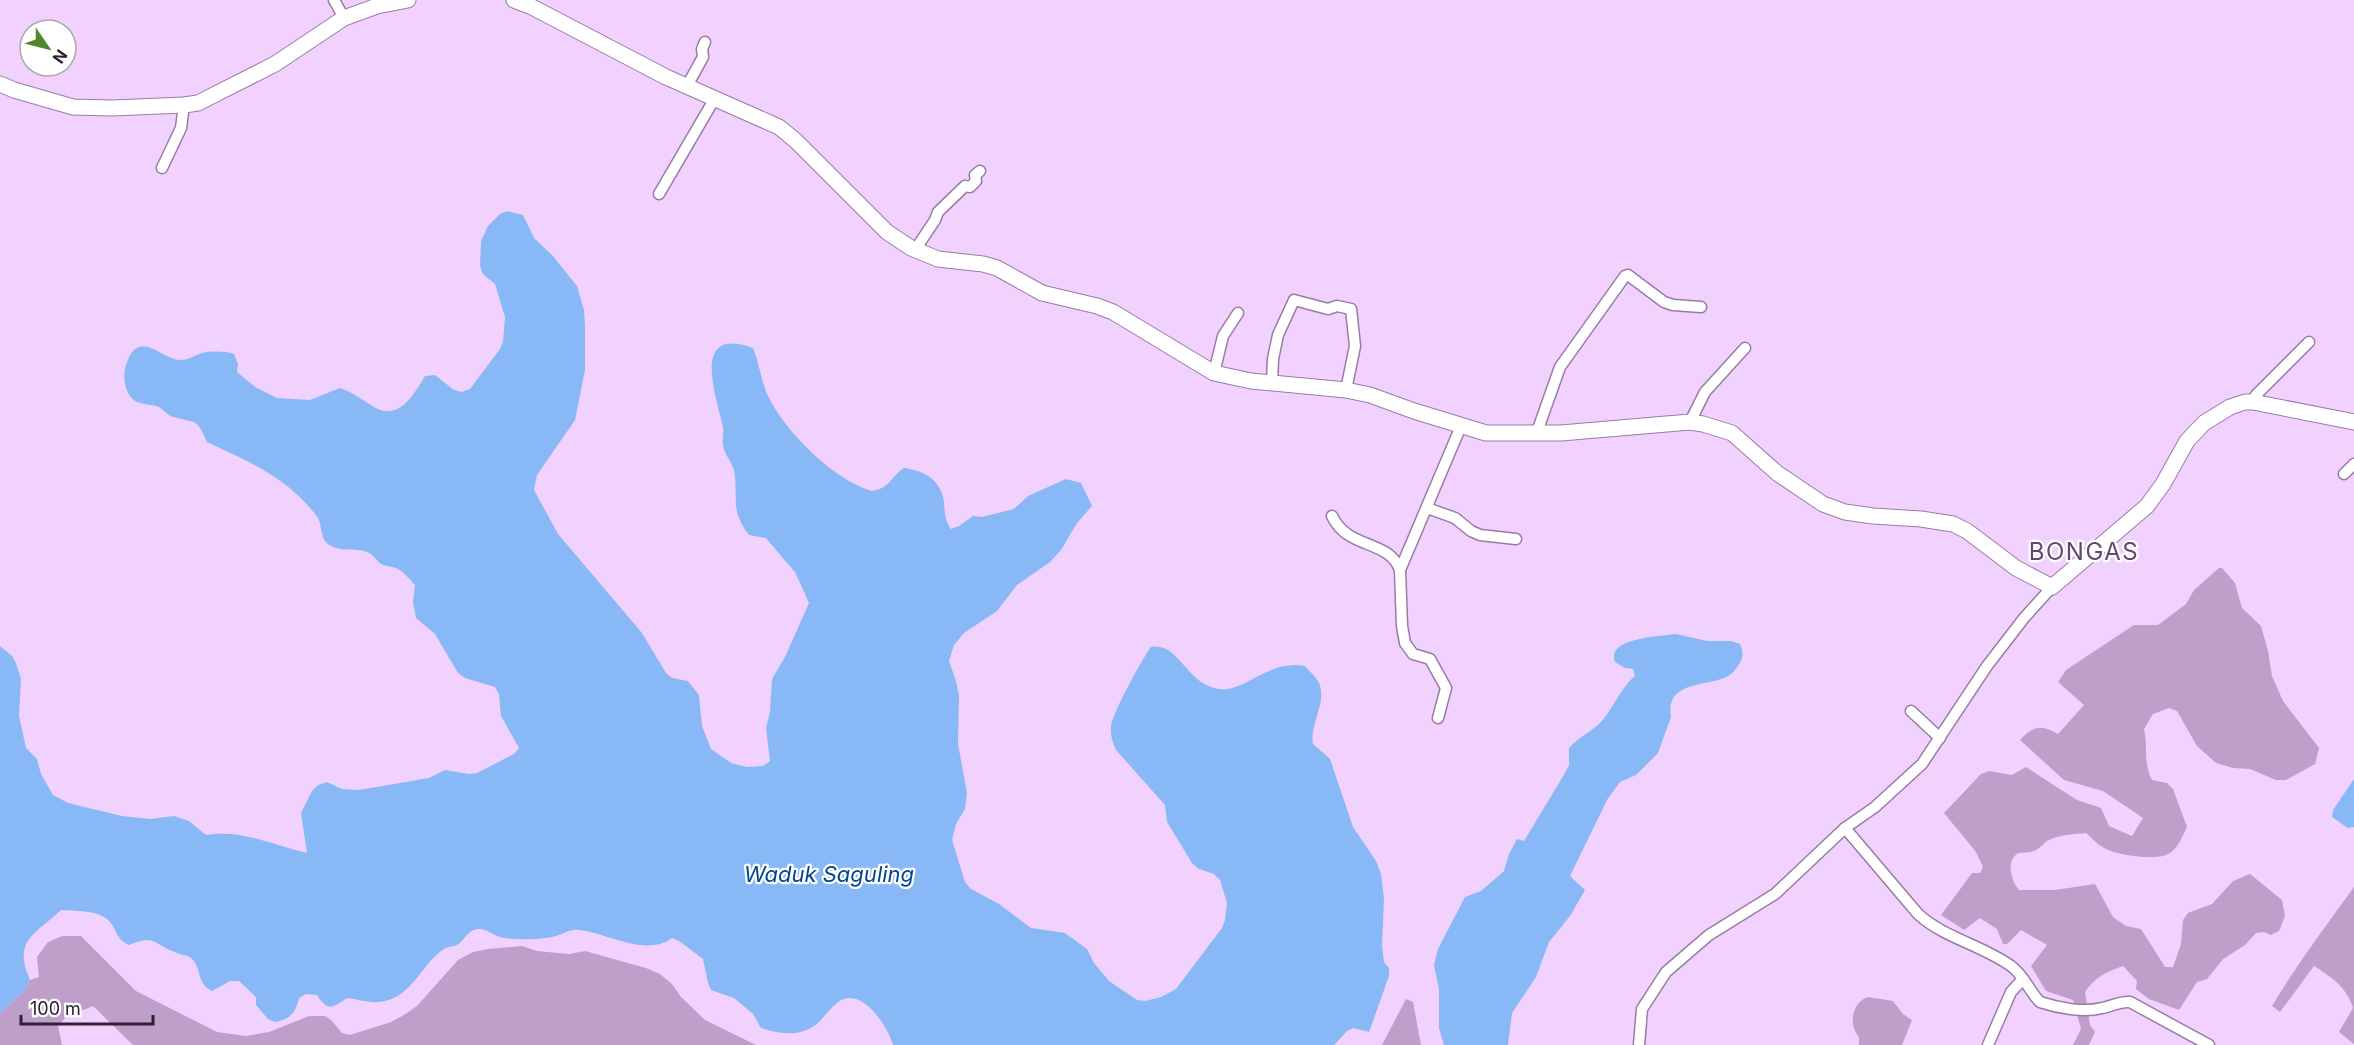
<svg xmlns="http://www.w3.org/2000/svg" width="2354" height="1045" viewBox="0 0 2354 1045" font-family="Inter,sans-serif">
  <rect width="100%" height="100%" fill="#f1d2fe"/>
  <g fill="#bd9fca">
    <path d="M2219 568H2222L2235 583 2242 608 2261 626 2268 651 2272 676 2283 701 2319 748 2315 764 2286 780H2276L2250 769 2233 768 2216 763 2197 746 2177 711 2169 708 2153 714 2144 729C2148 746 2143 763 2152 780L2167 783 2173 789 2187 827C2182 837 2178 849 2168 854 2156 861 2116 855 2104 848 2097 844 2092 838 2086 833 2074 834 2059 835 2049 840 2043 843 2040 849 2034 851 2029 853 2024 852 2019 853 2005 859 2011 881 2019 890H2055L2095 884 2113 917 2126 926 2141 929 2165 967H2173L2181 944 2183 920 2188 913 2212 904 2233 881 2250 874 2282 900 2285 916 2279 931 2271 935 2264 932 2256 933 2245 945 2223 959 2207 979 2197 982 2179 1010 2149 999 2136 989 2137 981 2123 966C2106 972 2095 977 2085 992L2090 1025 2095 1032 2089 1045H2073L2081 1029 2073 1000 2046 991 2031 966 2047 945 2021 930 2007 944H2003L1997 929 1980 918 1964 930 1941 915 1972 873H1980L1983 867 1976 852 1944 813 1981 774 1989 771 2012 775 2026 767 2077 800 2101 808 2109 826 2132 836 2143 818 2103 791 2064 780 2020 740C2033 726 2041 724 2058 734L2084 705 2058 682 2066 670 2134 625H2158L2186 604 2194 590Z"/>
    <path d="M2354 887V1044L2339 1032 2353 1008C2347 987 2331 977 2314 966L2280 1012 2272 1006C2297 964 2326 926 2354 887Z"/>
    <polygon points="62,936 81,936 136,991 217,1032 246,1036 269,1032 309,1016 325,1016 332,1021 342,1033 350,1035 391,1022 404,1015 417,1006 458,960 473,952 488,949 522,946 537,951 569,954 585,951 646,968 660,974 672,984 681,997 705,1020 756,1045 133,1045 93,1006 66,1017 58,1026 62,1045 0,1045 0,1013 22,993 30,980 39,977 37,957 48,942"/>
    <path d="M1868 997 1893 1001 1903 1014 1912 1020 1902 1045H1859V1037C1848 1025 1852 1002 1868 997Z"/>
    <polygon points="1406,999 1413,1002 1421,1045 1382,1045"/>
  </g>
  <g fill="#89b8f6">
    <path d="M507 211 523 215 534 238 552 255 577 286 584 310 585 326V370L575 420 537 475 534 490 558 534 642 633 666 673 672 678 688 681 699 695 702 726 711 749 731 763 747 767 763 766 770 761 766 728 770 712 772 679 785 657 809 603 795 572 782 557 766 538 749 535C729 509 739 499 734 470 732 462 724 454 723 445 722 439 724 433 723 427 716 396 690 325 753 348 760 365 761 383 770 400 788 434 835 481 872 491 891 488 890 477 904 468 924 471 941 479 944 502 945 512 944 519 951 529L959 526 973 516 982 517 1014 509 1028 496 1066 479 1081 483 1092 506 1077 523 1061 550 1050 562 1017 585 997 611 964 633 954 645 949 661 956 681 959 696 958 744 967 793 965 809 956 824 952 840 965 882 971 889 999 904 1031 928 1065 933 1087 949 1094 963 1109 981 1137 1000 1145 1001 1161 997 1176 989 1222 928 1225 920 1227 903 1220 880 1214 874 1199 869 1192 863 1167 822 1165 805 1116 750C1113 743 1110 735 1111 727 1111 716 1143 657 1151 647 1179 642 1185 683 1218 689 1245 693 1268 659 1305 666 1309 671 1315 676 1318 681 1329 701 1309 723 1313 744L1330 759 1353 827 1376 861 1381 874 1384 898 1382 945 1384 962 1389 968V976L1369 1032 1353 1028 1347 1031 1334 1045H893C888 1027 862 985 838 1002 831 1007 825 1016 819 1022 803 1037 780 1035 761 1028L753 1014 734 998 711 990 708 983 703 959 679 941 672 938C647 957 609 934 580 930 571 929 567 932 559 935 546 940 517 940 504 938 496 937 487 929 479 929 468 929 465 940 457 945 453 947 448 946 444 949 420 965 412 999 379 1002 369 1003 357 999 347 998 332 1008 328 1012 317 995L306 994 299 998C295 1014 290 1019 275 1022L268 1019 256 1005V997L239 981H230L212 991C197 984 202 971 193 960 188 954 183 956 177 953 154 945 156 934 129 945 115 939 117 928 108 920 98 910 74 911 61 910 36 934 12 940 30 980L22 993 0 1013V646L12 656 16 663 21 679 19 716 26 748 37 759 41 774 53 795 68 803 122 816 150 819 174 816 189 821 206 835C242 829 272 845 307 853L301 813 312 791 318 785 327 782 342 789 359 790 429 778 445 770 469 774 477 773 514 754 519 748 501 716 499 694 495 687 465 678 458 673 435 634 416 618 413 602 415 585C410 580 405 573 398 569 393 566 387 567 381 564 377 561 373 554 367 552 355 547 340 553 328 544 319 537 323 523 316 515 285 476 251 463 207 442 196 417 197 424 174 417 168 416 164 410 159 407 149 403 137 406 130 396 124 388 123 374 126 365 139 326 160 360 181 360 189 360 195 355 202 353 212 351 225 351 234 354L238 364 237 372 255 387 277 398 310 400 340 388C353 392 362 400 374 407 399 422 414 394 425 376L435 375 454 390 462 392 470 389 500 349 503 342 505 317 495 284 483 274 480 266 481 241 488 226 500 214Z"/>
    <path d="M1676 634 1707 641H1731L1740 644C1744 653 1743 658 1738 666 1735 670 1733 673 1728 676 1709 687 1664 680 1671 717L1658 753 1636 775 1620 782 1607 800 1570 876 1585 890 1570 916 1549 942 1536 977 1512 1013 1508 1045H1444L1439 1028V989L1434 965 1438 949 1465 897 1481 891 1504 871 1509 854 1517 839 1524 841 1565 773 1569 765V748C1578 737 1592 732 1602 721 1613 708 1623 685 1635 676L1633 669 1625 668 1615 662C1605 638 1661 636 1676 634Z"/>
    <polygon points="2354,779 2354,827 2348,828 2332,817 2333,810"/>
  </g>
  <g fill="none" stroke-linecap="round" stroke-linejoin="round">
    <defs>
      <g id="street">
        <polyline points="334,0 344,18"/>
        <polyline points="687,86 703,57 702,49 705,42"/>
        <polyline points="162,168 181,128 184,105"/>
        <polyline points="659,194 715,98"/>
        <polyline points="915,250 935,220 938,212 965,186 970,187 976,181 975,175 980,171"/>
        <polyline points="1214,373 1223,336 1238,313"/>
        <polyline points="1272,383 1273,359 1278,335 1294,300 1328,309 1337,306 1351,309 1355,346 1346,390"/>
        <polyline points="2253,402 2256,395 2309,342"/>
        <polyline points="1690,422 1705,392 1745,348"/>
        <polyline points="1537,432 1560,367 1625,276 1628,275 1664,302 1673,305 1701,307"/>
        <polyline points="2344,474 2354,464"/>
        <polyline points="1427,508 1455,518 1471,531 1480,535 1516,539"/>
        <path d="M1332 516C1348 550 1389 539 1400 570"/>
        <polyline points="1911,711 1940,738"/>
        <polyline points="1438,718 1446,688 1430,659 1413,654 1405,643 1402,626 1400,570 1461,426"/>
        <path d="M1845 828 1918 914C1944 938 1982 945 2011 966 2024 975 2029 991 2040 1002 2058 1008 2084 1013 2102 1008 2112 1006 2120 1001 2130 1002L2209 1045"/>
        <polyline points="1639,1045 1642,1009 1666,972 1709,935 1775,894 1845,828 1875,807 1922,764 1987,666 2024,618 2052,587"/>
        <polyline points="1988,1045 2011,992 2023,979"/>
      </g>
      <g id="secondary">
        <polyline points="514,0 532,7 666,77 779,127 796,141 887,232 911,248 938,259 983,264 997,268 1042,293 1097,306 1113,312 1214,373 1251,381 1346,390 1370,395 1414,411 1486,433 1561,433 1690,422 1703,424 1732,433 1777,473 1823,504 1845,512 1873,516 1921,519 1953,524 1967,531 2016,568 2052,587 2147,506 2163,484 2187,441 2204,423 2230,407 2245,402 2253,402 2354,422"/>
        <polyline points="0,84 14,90 73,107 112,108 184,105 198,103 275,64 344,18 377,6 408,0"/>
      </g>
    </defs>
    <use href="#street" stroke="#987ca4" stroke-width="13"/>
    <use href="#secondary" stroke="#987ca4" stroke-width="17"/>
    <use href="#street" stroke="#fff" stroke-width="10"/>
    <use href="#secondary" stroke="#fff" stroke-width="15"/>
  </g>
  <g text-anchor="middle" stroke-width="4.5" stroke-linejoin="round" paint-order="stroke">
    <g font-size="22" font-style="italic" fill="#03468d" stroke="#fff">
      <text x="829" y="882">Waduk Saguling</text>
    </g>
    <g font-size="24" letter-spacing="1.5" fill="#62486d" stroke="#fff">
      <text x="2084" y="560">BONGAS</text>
    </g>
  </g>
  <g transform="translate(48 48) rotate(125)"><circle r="28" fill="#ffffff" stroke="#aba6ad" stroke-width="1.5"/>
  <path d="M0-4.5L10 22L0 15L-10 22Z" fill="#4d8927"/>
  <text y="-9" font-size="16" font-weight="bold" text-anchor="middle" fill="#2d2132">N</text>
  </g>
  <path d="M21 1015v9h132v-9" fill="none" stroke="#2d2132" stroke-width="3"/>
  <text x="30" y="1015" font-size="18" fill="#2d2132" stroke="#ffffff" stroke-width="4.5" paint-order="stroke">100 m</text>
</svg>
